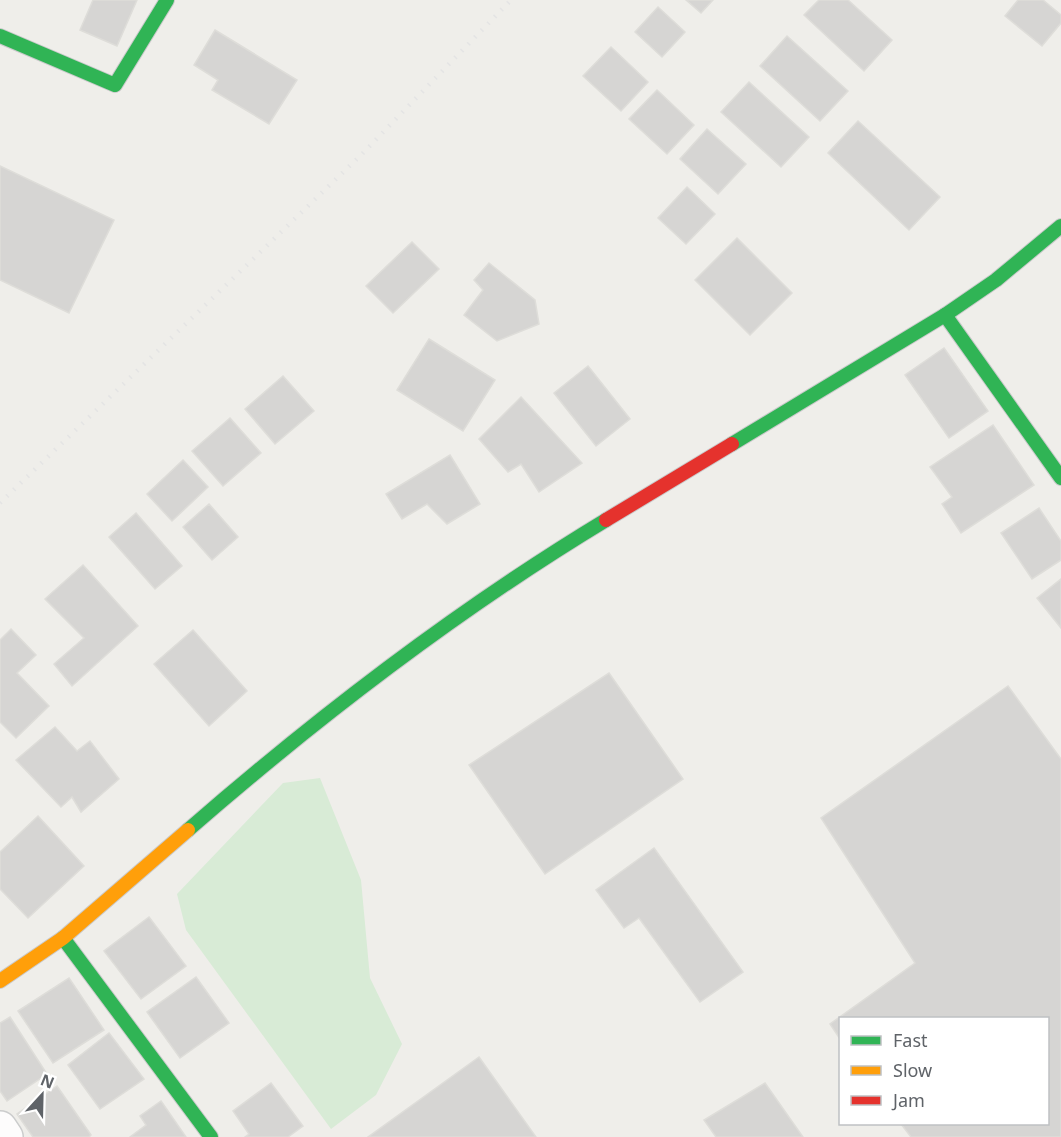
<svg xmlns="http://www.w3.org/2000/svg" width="1061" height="1137" viewBox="0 0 1061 1137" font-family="'Noto Sans',sans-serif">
  <rect width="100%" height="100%" fill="#efeeea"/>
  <polygon fill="#d8ebd6" points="320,778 361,880 370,978 402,1044 376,1095 331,1129 186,930 177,894 283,783"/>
  <g fill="#d6d5d3" stroke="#deddd9" stroke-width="1.5">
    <polygon points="93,0 137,0 117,46 80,30"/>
    <polygon points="686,0 713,0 701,13"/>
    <polygon points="819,0 848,0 892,40 864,71 804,15"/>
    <polygon points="1018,0 1043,0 1061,15 1061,23 1042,46 1005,16"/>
    <polygon points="658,7 685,32 662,57 635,32"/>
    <polygon points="215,30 297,80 269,124 212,90 218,80 194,65"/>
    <polygon points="787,36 848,91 820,121 760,66"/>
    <polygon points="611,47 648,82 621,111 583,76"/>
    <polygon points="749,82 809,137 781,167 721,112"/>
    <polygon points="657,90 694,125 667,154 629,119"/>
    <polygon points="858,121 940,197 909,230 828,153"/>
    <polygon points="707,129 746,164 718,194 680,159"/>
    <polygon points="0,166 114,220 69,313 0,280"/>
    <polygon points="687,187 715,214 686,244 658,218"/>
    <polygon points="737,238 792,293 750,335 695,280"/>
    <polygon points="412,242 439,269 393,313 366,286"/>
    <polygon points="489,263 535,300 539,324 497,341 464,315 483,290 474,280"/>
    <polygon points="429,339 495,380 463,431 397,390"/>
    <polygon points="944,348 988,411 949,438 905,375"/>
    <polygon points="588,366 630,419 596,446 554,393"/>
    <polygon points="283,376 314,411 275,444 245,409"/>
    <polygon points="521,397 582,463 539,492 521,464 508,472 479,439"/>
    <polygon points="230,418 261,453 223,486 192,451"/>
    <polygon points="993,425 1034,485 961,533 942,504 952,497 930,467"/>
    <polygon points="450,455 480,504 447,524 427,504 402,519 386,494"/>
    <polygon points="183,460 208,487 172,521 147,494"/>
    <polygon points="209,504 238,537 212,560 183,527"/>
    <polygon points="1039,508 1061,541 1061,560 1032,579 1001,533"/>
    <polygon points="136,513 182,566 155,589 109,537"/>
    <polygon points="83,565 138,626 72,686 54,664 84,638 45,599"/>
    <polygon points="1061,579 1061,628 1037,598"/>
    <polygon points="11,629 36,655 17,673 49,706 16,738 0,722 0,640"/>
    <polygon points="193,630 247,691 209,726 154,664"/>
    <polygon points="609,673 683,779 545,874 469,765"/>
    <polygon points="1008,686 1061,759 1061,1137 911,1137 901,1124 1048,1124 1048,1018 840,1018 840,1039 830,1024 915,963 821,818"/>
    <polygon points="55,727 77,751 90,741 119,779 81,812 72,797 61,807 16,760"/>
    <polygon points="38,816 84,866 28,918 0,889 0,852"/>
    <polygon points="654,848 743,972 700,1002 639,918 624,928 596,890"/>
    <polygon points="149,917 186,966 141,999 104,951"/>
    <polygon points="196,977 229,1023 180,1058 147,1012"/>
    <polygon points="69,978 104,1030 53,1063 18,1011"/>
    <polygon points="10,1017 47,1074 7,1101 0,1091 0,1023"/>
    <polygon points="109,1033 144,1079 100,1109 68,1065"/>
    <polygon points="479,1057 536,1137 368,1137"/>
    <polygon points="271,1083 303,1126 288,1137 245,1137 249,1134 233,1111"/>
    <polygon points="765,1083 803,1137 716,1137 704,1120"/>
    <polygon points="57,1086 91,1135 89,1137 33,1137 17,1114"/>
    <polygon points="161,1101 186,1137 130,1137 146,1125 140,1116"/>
  </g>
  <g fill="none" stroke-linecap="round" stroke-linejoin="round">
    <defs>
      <polyline id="street" points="0,1128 6,1137"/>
      <g id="fast">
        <polyline points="0,36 115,85 167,0"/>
        <polyline points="945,315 1061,478"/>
        <polyline points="732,444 945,315 996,280 1061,226"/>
        <path d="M188 830C319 716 457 610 606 520"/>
        <polyline points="63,938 211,1137"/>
      </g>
      <polyline id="slow" points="0,981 63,938 188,830"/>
      <polyline id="jam" points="606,520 732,444"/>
    </defs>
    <use href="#street" stroke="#cbcccc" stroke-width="36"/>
    <use href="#fast" stroke="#cacacb" stroke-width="16"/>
    <use href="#slow" stroke="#cacacb" stroke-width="16"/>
    <use href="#jam" stroke="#cacacb" stroke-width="16"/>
    <use href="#street" stroke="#fdfcfc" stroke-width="33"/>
    <use href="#fast" stroke="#30b455" stroke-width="14"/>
    <use href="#slow" stroke="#ff9f0a" stroke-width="14"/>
    <use href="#jam" stroke="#e5322d" stroke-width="14"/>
    <polyline stroke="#e4e4e4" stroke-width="4.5" stroke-dasharray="1.5 8" stroke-linecap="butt" points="0,503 362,154 511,0"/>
  </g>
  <rect x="839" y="1017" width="210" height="108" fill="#ffffff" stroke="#bfc1c3" stroke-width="1.5"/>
  <rect x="851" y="1036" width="30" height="9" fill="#30b455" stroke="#bfc1c3" stroke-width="1.5"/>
  <text x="893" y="1047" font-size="18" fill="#5f6368">Fast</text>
  <rect x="851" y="1066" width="30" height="9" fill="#ff9f0a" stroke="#bfc1c3" stroke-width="1.5"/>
  <text x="893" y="1077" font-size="18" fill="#5f6368">Slow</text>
  <rect x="851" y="1096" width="30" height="9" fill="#e5322d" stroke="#bfc1c3" stroke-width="1.5"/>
  <text x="893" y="1107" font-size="18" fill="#5f6368">Jam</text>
  <g transform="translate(42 1095) rotate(22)" stroke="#ffffff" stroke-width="4.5" paint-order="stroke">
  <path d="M0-4.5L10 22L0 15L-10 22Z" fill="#5f6368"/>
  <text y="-9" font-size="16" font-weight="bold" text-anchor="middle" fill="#5f6368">N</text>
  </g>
</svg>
